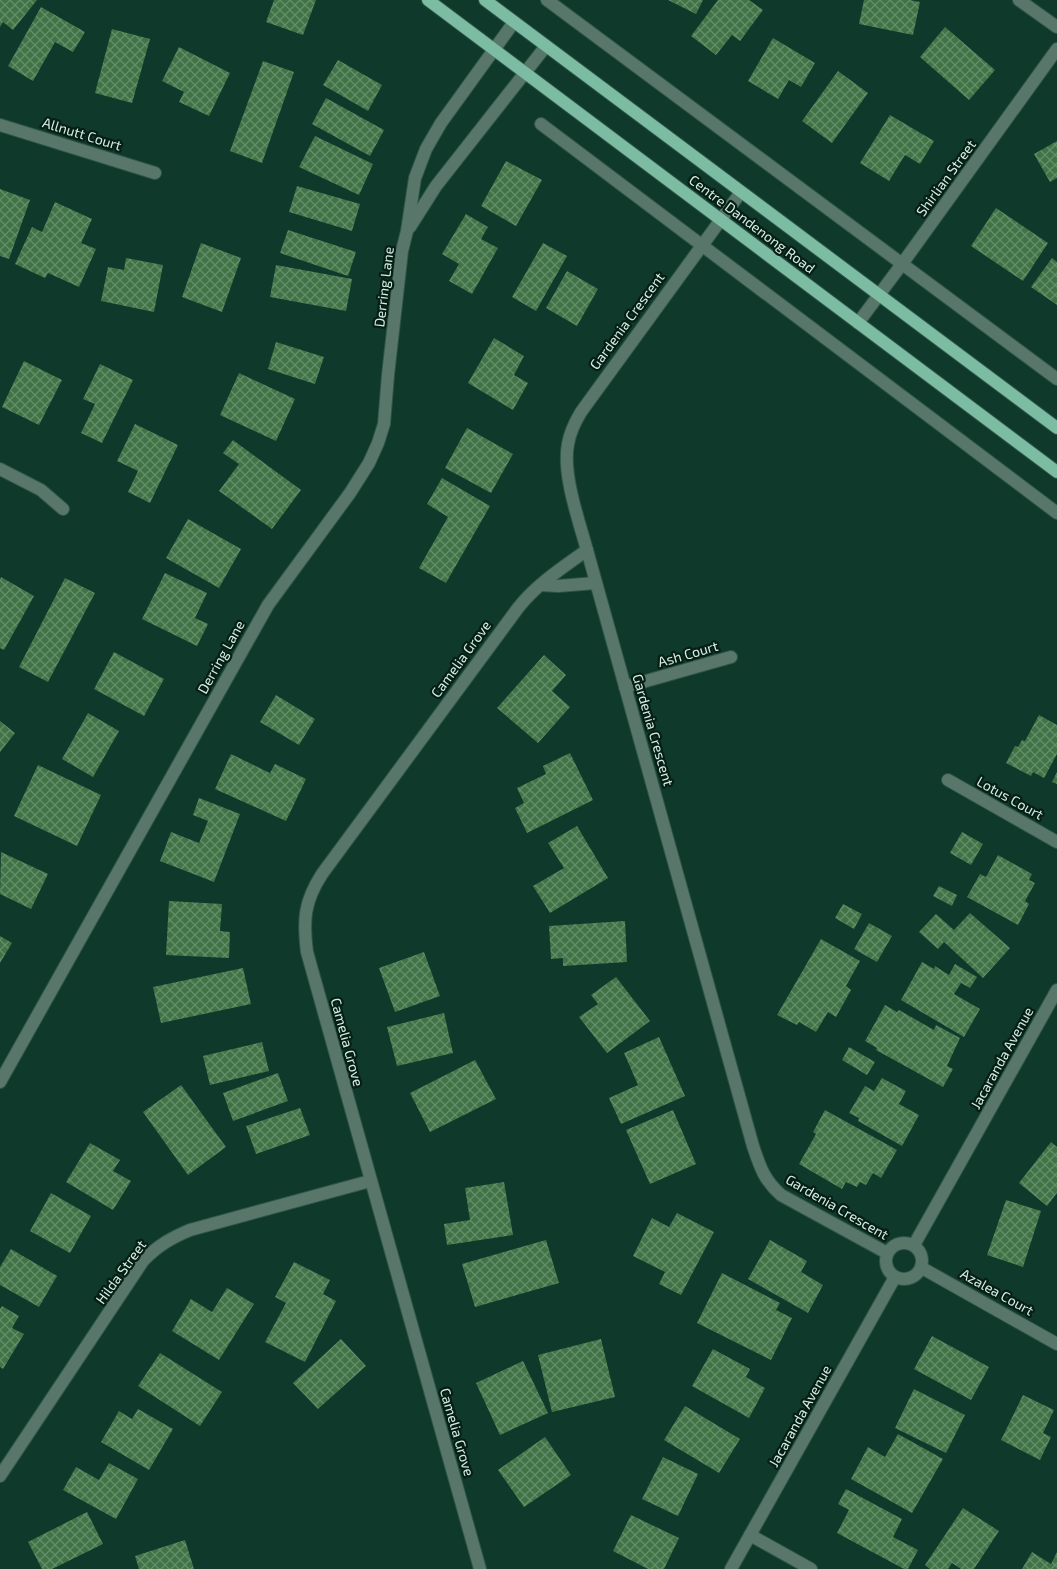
<svg xmlns="http://www.w3.org/2000/svg" width="1057" height="1569" viewBox="0 0 1057 1569" font-family="'Exo 2',sans-serif">
  <defs>
    <pattern id="building-cross-hatch" width="8" height="8" patternUnits="userSpaceOnUse" patternTransform="scale(1.25)"><rect width="8" height="8" fill="#407447"/><path d="M0 0l8 8M0 8l8-8" fill="none" stroke="#648f6a"/></pattern>
  </defs>
  <rect width="100%" height="100%" fill="#0e392b"/>
  <g fill="url(#building-cross-hatch)">
    <polygon points="0,0 37,0 13,30 3,22 0,27"/>
    <polygon points="274,0 316,0 303,35 266,22"/>
    <polygon points="668,0 703,0 696,14"/>
    <polygon points="718,0 749,0 763,10 740,41 732,35 716,55 691,36"/>
    <polygon points="864,0 910,0 920,2 913,35 859,24"/>
    <polygon points="41,7 85,32 73,52 55,42 33,81 8,66"/>
    <polygon points="945,27 995,70 969,100 920,57"/>
    <polygon points="112,29 150,39 132,103 95,93"/>
    <polygon points="773,38 815,63 801,87 789,80 778,99 748,81"/>
    <polygon points="179,47 230,73 209,116 179,102 184,92 162,81"/>
    <polygon points="338,60 382,85 368,111 323,85"/>
    <polygon points="263,61 294,72 262,163 230,151"/>
    <polygon points="838,71 868,93 832,143 802,121"/>
    <polygon points="326,98 384,130 370,156 312,124"/>
    <polygon points="890,115 934,141 920,164 905,155 889,181 860,163"/>
    <polygon points="315,136 373,164 359,195 299,167"/>
    <polygon points="1057,141 1057,178 1050,182 1034,154"/>
    <polygon points="506,161 542,180 516,226 481,206"/>
    <polygon points="297,186 360,204 352,231 289,212"/>
    <polygon points="0,189 30,200 9,259 0,256"/>
    <polygon points="55,202 92,219 81,243 96,249 79,287 48,273 45,278 15,264 32,227 42,232"/>
    <polygon points="996,208 1048,243 1023,281 971,246"/>
    <polygon points="466,214 488,227 481,239 498,248 472,294 449,281 459,264 442,254"/>
    <polygon points="288,230 356,252 348,276 280,253"/>
    <polygon points="201,243 241,258 222,312 182,297"/>
    <polygon points="543,243 567,256 536,311 512,297"/>
    <polygon points="126,258 163,265 154,312 101,301 108,267 124,270"/>
    <polygon points="1052,258 1057,262 1057,305 1031,287"/>
    <polygon points="276,265 352,279 346,311 270,297"/>
    <polygon points="567,271 598,289 577,326 546,308"/>
    <polygon points="494,338 524,356 514,375 528,383 513,410 468,383"/>
    <polygon points="276,342 324,357 315,384 268,369"/>
    <polygon points="24,361 62,380 39,425 2,407"/>
    <polygon points="100,364 133,380 102,443 81,433 95,404 83,399"/>
    <polygon points="239,373 295,399 276,441 220,415"/>
    <polygon points="135,424 178,445 150,503 128,492 138,471 117,461"/>
    <polygon points="467,428 513,454 491,493 445,468"/>
    <polygon points="233,440 301,490 272,529 219,491 239,464 223,453"/>
    <polygon points="442,478 490,506 446,583 419,568 448,517 427,504"/>
    <polygon points="188,519 241,549 219,588 166,558"/>
    <polygon points="165,573 207,593 195,618 208,624 197,646 142,619"/>
    <polygon points="1,577 34,596 4,650 0,648 0,580"/>
    <polygon points="65,578 95,593 48,682 19,667"/>
    <polygon points="114,652 164,679 144,716 94,689"/>
    <polygon points="544,655 566,675 552,691 570,707 538,743 497,708"/>
    <polygon points="276,695 315,719 299,745 260,722"/>
    <polygon points="88,713 119,731 93,777 62,759"/>
    <polygon points="1039,715 1057,725 1057,754 1044,778 1033,772 1031,776 1006,763 1015,746 1018,747 1022,740 1025,741"/>
    <polygon points="0,721 15,733 0,752"/>
    <polygon points="570,753 593,800 527,833 515,808 524,803 517,788 546,774 543,766"/>
    <polygon points="231,754 270,773 275,764 306,779 286,821 215,789"/>
    <polygon points="38,765 101,795 77,846 14,816"/>
    <polygon points="1057,772 1057,784 1052,782"/>
    <polygon points="199,798 240,814 214,882 160,861 171,832 199,843 208,821 193,815"/>
    <polygon points="577,826 608,878 550,913 533,886 564,868 548,843"/>
    <polygon points="962,832 983,844 971,865 950,853"/>
    <polygon points="1,852 48,874 31,909 0,894"/>
    <polygon points="998,855 1032,874 1029,880 1035,883 1025,901 1029,904 1018,925 967,897 980,874 986,877"/>
    <polygon points="939,886 957,895 952,906 933,896"/>
    <polygon points="169,901 222,904 220,931 230,932 229,958 166,955"/>
    <polygon points="843,904 862,914 854,929 835,918"/>
    <polygon points="970,913 1010,948 983,978 944,942 938,949 919,932 936,914 954,930"/>
    <polygon points="625,921 627,962 563,966 563,958 551,959 549,926"/>
    <polygon points="869,923 892,936 877,962 854,949"/>
    <polygon points="0,936 12,943 0,963"/>
    <polygon points="821,939 860,961 846,986 851,990 836,1017 828,1012 816,1032 799,1022 797,1025 777,1015"/>
    <polygon points="424,952 440,996 395,1012 379,968"/>
    <polygon points="922,962 934,969 935,966 949,975 955,964 977,977 970,988 961,983 954,994 980,1009 964,1037 901,1000"/>
    <polygon points="243,968 251,1004 161,1023 153,987"/>
    <polygon points="616,977 650,1021 607,1053 579,1017 598,1004 591,995"/>
    <polygon points="885,1005 897,1012 899,1010 934,1030 936,1025 960,1038 947,1066 953,1069 943,1087 876,1050 877,1048 865,1041"/>
    <polygon points="444,1013 453,1053 397,1066 387,1027"/>
    <polygon points="659,1037 685,1096 621,1124 609,1098 638,1085 624,1053"/>
    <polygon points="262,1042 269,1071 210,1085 203,1056"/>
    <polygon points="849,1047 875,1062 867,1075 842,1060"/>
    <polygon points="475,1060 496,1099 430,1132 410,1093"/>
    <polygon points="278,1073 288,1101 233,1121 223,1093"/>
    <polygon points="882,1078 906,1091 899,1104 919,1115 902,1146 858,1121 859,1118 849,1113 865,1086 874,1091"/>
    <polygon points="181,1085 226,1147 188,1175 143,1112"/>
    <polygon points="300,1108 310,1135 256,1154 246,1126"/>
    <polygon points="673,1110 696,1164 650,1184 626,1130"/>
    <polygon points="825,1110 897,1150 881,1178 873,1173 866,1185 860,1182 857,1187 846,1182 842,1189 799,1164 816,1134 813,1132"/>
    <polygon points="1051,1142 1057,1147 1057,1193 1047,1206 1019,1183"/>
    <polygon points="90,1143 120,1160 113,1171 131,1181 113,1210 66,1182"/>
    <polygon points="504,1182 513,1235 447,1245 444,1224 470,1220 465,1188"/>
    <polygon points="51,1193 91,1216 70,1253 30,1231"/>
    <polygon points="1006,1200 1041,1211 1023,1267 987,1255"/>
    <polygon points="677,1213 714,1232 681,1295 659,1284 665,1272 633,1256 652,1218 669,1227"/>
    <polygon points="546,1240 559,1283 475,1307 462,1264"/>
    <polygon points="770,1240 807,1261 801,1272 823,1285 808,1313 748,1279"/>
    <polygon points="11,1249 57,1276 39,1307 0,1285 0,1267"/>
    <polygon points="294,1262 330,1280 323,1294 336,1301 305,1362 265,1342 286,1303 275,1297"/>
    <polygon points="722,1273 780,1303 776,1310 792,1318 771,1360 697,1323"/>
    <polygon points="227,1288 254,1304 219,1360 172,1331 191,1299 212,1312"/>
    <polygon points="2,1306 19,1316 12,1328 24,1334 3,1369 0,1367 0,1309"/>
    <polygon points="932,1336 989,1367 971,1400 914,1369"/>
    <polygon points="341,1339 366,1366 318,1409 293,1383"/>
    <polygon points="601,1339 615,1397 552,1412 538,1355"/>
    <polygon points="713,1349 750,1369 746,1377 765,1388 749,1418 692,1386"/>
    <polygon points="160,1353 222,1392 200,1426 138,1386"/>
    <polygon points="523,1361 548,1413 500,1435 476,1383"/>
    <polygon points="914,1389 965,1415 946,1453 895,1428"/>
    <polygon points="1023,1395 1054,1410 1043,1433 1051,1437 1040,1460 1001,1440"/>
    <polygon points="685,1406 740,1439 719,1473 664,1440"/>
    <polygon points="138,1409 173,1429 149,1470 101,1442 119,1411 132,1419"/>
    <polygon points="898,1434 943,1459 912,1513 851,1479 868,1447 885,1457"/>
    <polygon points="545,1437 571,1475 524,1507 498,1470"/>
    <polygon points="663,1457 698,1474 678,1516 642,1499"/>
    <polygon points="109,1463 138,1479 116,1519 63,1490 76,1467 99,1480"/>
    <polygon points="846,1489 902,1519 893,1537 918,1550 908,1569 904,1569 837,1533 849,1510 838,1504"/>
    <polygon points="963,1508 999,1531 974,1569 961,1569 952,1563 948,1569 930,1569 925,1565"/>
    <polygon points="87,1512 103,1544 52,1569 42,1569 28,1542"/>
    <polygon points="631,1515 679,1538 664,1569 648,1569 613,1551"/>
    <polygon points="185,1540 194,1569 139,1569 135,1556"/>
    <polygon points="1032,1552 1051,1564 1057,1552 1057,1569 1022,1569"/>
  </g>
  <g fill="none" stroke-linecap="round" stroke-linejoin="round">
    <defs>
      <g id="minor">
        <polyline points="547,0 1057,379"/>
        <polyline points="1019,0 1057,27"/>
        <polyline points="541,124 1057,513"/>
        <polyline points="0,125 155,173"/>
        <path d="M741 192 581 412C575 422 570 432 568 444 562 474 579 521 587 550L753 1146C760 1167 764 1180 781 1195L887 1253"/>
        <polyline points="410,227 436,186 546,46"/>
        <polyline points="858,323 902,264 1057,49"/>
        <polyline points="0,469 41,490 63,509"/>
        <polyline points="541,585 558,586 596,583"/>
        <polyline points="625,687 731,657"/>
        <polyline points="948,780 1057,842"/>
        <polyline points="0,1082 268,605 350,493 369,463 378,443 384,424 388,375 402,251 407,231 415,178 426,149 441,123 514,22"/>
        <circle cx="904" cy="1261" r="18"/>
        <polyline points="914,1245 1057,990"/>
        <polyline points="922,1268 1057,1344"/>
        <path d="M0 1476 143 1261C157 1246 171 1238 190 1230L370 1181"/>
        <polyline points="750,1535 811,1569"/>
        <path d="M480 1569 307 952C303 920 304 902 322 874L518 608C537 584 562 568 587 550"/>
        <polyline points="731,1569 895,1277"/>
      </g>
      <g id="major">
        <polyline points="428,0 1057,472"/>
        <polyline points="485,0 1057,428"/>
      </g>
    </defs>
    <use href="#minor" stroke="#2e5648" stroke-width="14"/>
    <use href="#major" stroke="#2e5648" stroke-width="14"/>
    <use href="#minor" stroke="#58776a" stroke-width="12"/>
    <use href="#major" stroke="#7bbca2" stroke-width="12"/>
  </g>
  <g text-anchor="middle" stroke-width="4.5" stroke-linejoin="round" paint-order="stroke">
    <g font-size="14" fill="#d4f0e3" stroke="#071e16">
      <text transform="translate(82 134) rotate(17)" y="5">Allnutt Court</text>
      <text transform="translate(946 178) rotate(-54)" y="5">Shirlian Street</text>
      <text transform="translate(752 224) rotate(37)" y="5">Centre Dandenong Road</text>
      <text transform="translate(384 287) rotate(-83)" y="5">Derring Lane</text>
      <text transform="translate(627 321) rotate(-54)" y="5">Gardenia Crescent</text>
      <text transform="translate(688 654) rotate(-16)" y="5">Ash Court</text>
      <text transform="translate(221 657) rotate(-61)" y="5">Derring Lane</text>
      <text transform="translate(461 659) rotate(-54)" y="5">Camelia Grove</text>
      <text transform="translate(653 730) rotate(74)" y="5">Gardenia Crescent</text>
      <text transform="translate(1010 798) rotate(29)" y="5">Lotus Court</text>
      <text transform="translate(347 1042) rotate(75)" y="5">Camelia Grove</text>
      <text transform="translate(1002 1058) rotate(-61)" y="5">Jacaranda Avenue</text>
      <text transform="translate(837 1207) rotate(30)" y="5">Gardenia Crescent</text>
      <text transform="translate(121 1272) rotate(-54)" y="5">Hilda Street</text>
      <text transform="translate(997 1292) rotate(29)" y="5">Azalea Court</text>
      <text transform="translate(800 1416) rotate(-61)" y="5">Jacaranda Avenue</text>
      <text transform="translate(457 1432) rotate(74)" y="5">Camelia Grove</text>
    </g>
  </g>
</svg>
